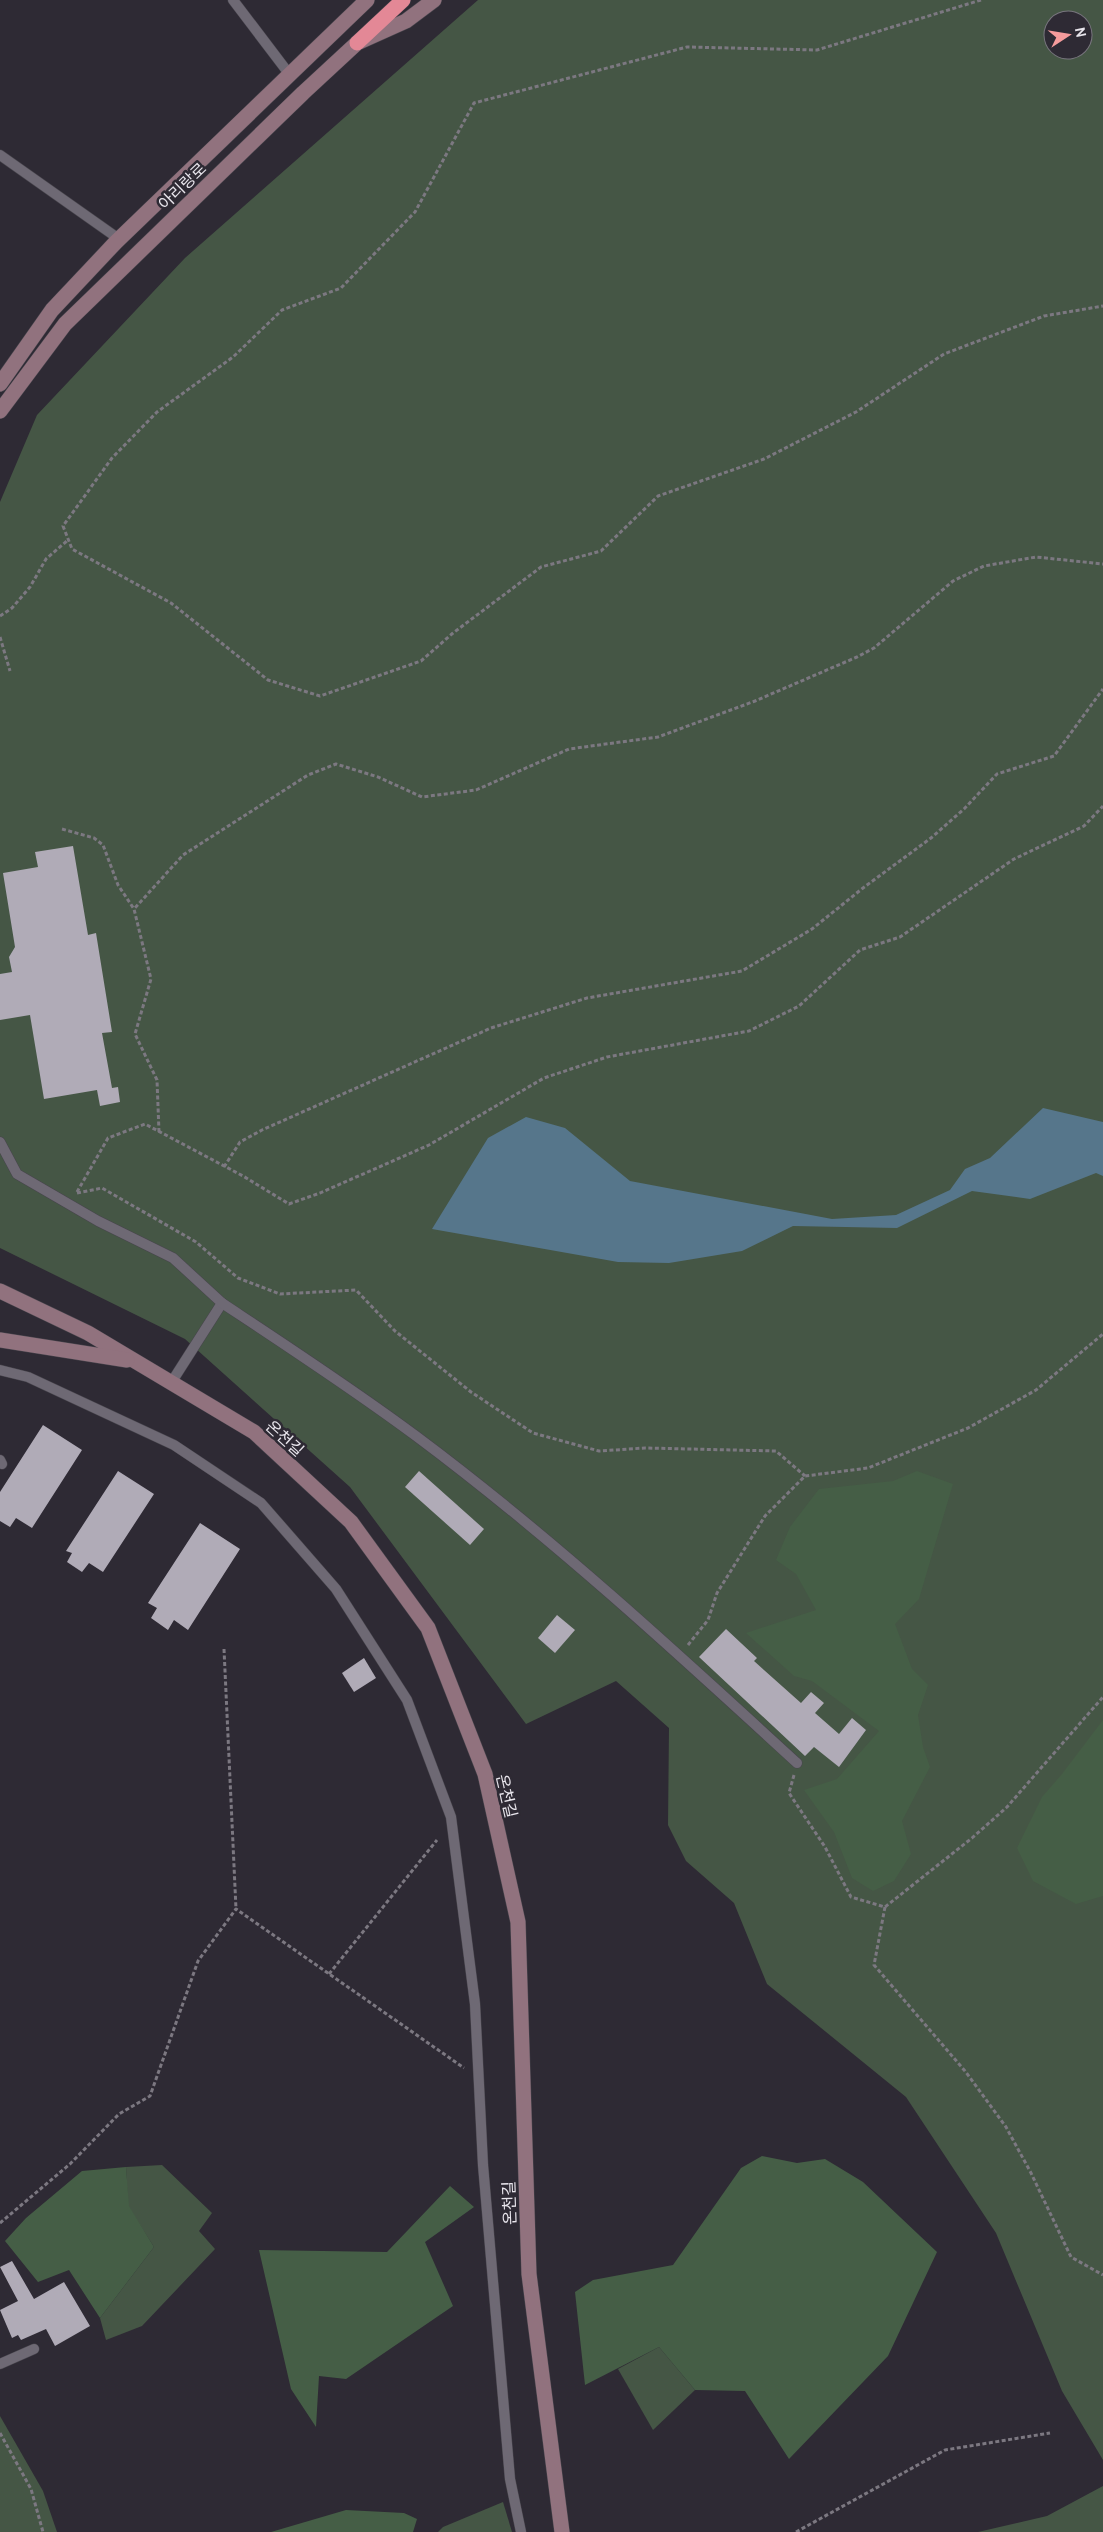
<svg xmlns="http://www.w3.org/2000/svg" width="1103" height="2532" viewBox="0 0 1103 2532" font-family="Cabin,'Noto Sans KR',sans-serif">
  <rect width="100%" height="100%" fill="#2e2a34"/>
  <g fill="#455645" fill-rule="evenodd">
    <path d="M478 0H1103V2460L1062 2391 996 2233 906 2097 767 1984 734 1903 686 1861 668 1825 669 1728 616 1681 526 1724 350 1487 185 1339 0 1248V502L37 415 185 258ZM1053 20H1083V50H1053Z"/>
    <polygon points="162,2165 212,2213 199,2231 215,2249 142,2326 106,2340 100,2318 154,2247 128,2206 126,2167"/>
    <polygon points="659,2347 695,2390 653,2430 618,2369"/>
    <polygon points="0,2416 43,2491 57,2532 0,2532"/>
    <polygon points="1103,2486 1103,2532 978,2532 1047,2516"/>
    <polygon points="503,2502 512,2532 438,2532 443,2527"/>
  </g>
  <g fill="#455e46">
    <polygon points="917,1471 953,1484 919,1599 895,1624 912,1669 928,1685 918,1715 923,1747 930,1767 902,1821 911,1854 894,1881 873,1891 852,1878 834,1832 804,1790 837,1779 879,1731 812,1681 794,1676 746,1633 816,1610 796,1574 776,1560 790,1527 819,1489 893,1481"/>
    <polygon points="1103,1720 1103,1896 1076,1904 1033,1881 1017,1848 1042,1797 1062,1774"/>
    <polygon points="762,2156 797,2163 825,2159 863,2182 937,2252 888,2356 789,2459 745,2391 695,2390 659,2347 585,2385 575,2292 593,2280 673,2265 741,2168"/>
    <polygon points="126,2167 129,2206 154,2247 100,2318 69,2270 38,2282 5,2241 26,2218 82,2171"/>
    <polygon points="450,2186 474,2207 425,2242 453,2306 346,2379 319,2376 316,2427 291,2389 259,2250 387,2252"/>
    <polygon points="346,2510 404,2513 417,2519 413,2532 271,2532"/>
  </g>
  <polygon fill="#56768b" points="1043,1108 1103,1122 1103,1176 1096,1173 1030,1199 972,1191 897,1228 793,1226 742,1251 669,1263 618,1262 432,1229 488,1138 526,1117 565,1128 630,1181 832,1219 896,1215 950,1190 965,1169 990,1158"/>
  <g fill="#b0abb7">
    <polygon points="73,846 88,935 96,933 112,1032 102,1033 112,1088 118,1087 120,1102 100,1106 97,1090 44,1099 30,1015 0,1020 0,974 12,972 9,957 15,947 3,873 38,867 35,852"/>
    <polygon points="43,1425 82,1450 32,1528 16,1518 10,1527 0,1521 0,1492"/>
    <polygon points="118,1471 154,1494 103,1572 89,1563 82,1572 67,1562 72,1553 66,1551"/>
    <polygon points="419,1471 484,1529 470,1545 405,1487"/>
    <polygon points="200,1523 240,1549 188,1630 174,1620 168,1630 151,1618 157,1608 148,1603"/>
    <polygon points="557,1615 575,1630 555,1653 538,1638"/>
    <polygon points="726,1629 757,1658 754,1661 801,1703 811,1692 824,1703 815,1713 839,1734 852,1718 866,1730 839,1767 814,1747 805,1756 699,1657"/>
    <polygon points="364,1658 376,1678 354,1692 342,1673"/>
    <polygon points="12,2261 34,2299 64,2282 90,2326 55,2346 46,2329 21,2340 18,2335 12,2338 0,2310 18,2301 0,2267"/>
  </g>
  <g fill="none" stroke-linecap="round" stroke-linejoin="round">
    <defs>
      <g id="lane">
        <polyline points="233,0 290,75"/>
        <polyline points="0,155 119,239"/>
        <polyline points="0,1142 17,1174 98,1221 173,1258 222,1303 171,1383"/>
        <path d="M222 1303C287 1346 353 1389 416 1436 550 1536 674 1650 797 1763"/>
        <polyline points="0,1370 28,1377 174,1445 261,1503 336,1589 407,1700 451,1817 475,2004 483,2165 510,2479 521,2532"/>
        <polyline points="0,1460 2,1464"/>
        <polyline points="0,2364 34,2349"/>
      </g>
      <g id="secondary">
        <polyline points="0,384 52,310 116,242 367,0"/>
        <polyline points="0,411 65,324 303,93 357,43 406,21 434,0"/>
        <polyline points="0,1291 88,1333 254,1432 351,1522 428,1628 485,1774 518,1922 529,2274 562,2532"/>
        <polyline points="0,1340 127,1360"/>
      </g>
      <polyline id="highway" points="357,43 403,0"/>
    </defs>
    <use href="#lane" stroke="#48454d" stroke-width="11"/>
    <use href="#secondary" stroke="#48454d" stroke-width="16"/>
    <use href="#highway" stroke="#48454d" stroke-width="16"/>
    <g stroke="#7c7881" stroke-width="3" stroke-dasharray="4 2.5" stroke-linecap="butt">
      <polyline points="981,0 817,50 687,47 474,103 415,212 341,288 282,310 233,357 157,412 112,458 63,526 72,549 171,603 268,680 320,696 421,661 453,633 541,567 601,551 658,496 764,459 856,412 944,354 1044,316 1103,306"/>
      <polyline points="0,616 12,608 30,587 46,559 68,540"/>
      <polyline points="0,637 10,671"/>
      <polyline points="62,829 94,838 103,845 118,885 134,909"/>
      <polyline points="159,1132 157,1080 135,1034 151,979 134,909 183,855 308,775 336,764 378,777 422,797 476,790 569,749 658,737 755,701 857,657 874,648 953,581 984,566 1036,557 1103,564"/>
      <polyline points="224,1167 240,1142 262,1130 491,1028 587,998 742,971 812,929 863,888 931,838 964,809 997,774 1054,756 1103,689"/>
      <polyline points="77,1192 108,1138 145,1124 243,1176 289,1204 320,1193 429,1145 544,1078 607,1057 749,1031 799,1006 860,950 900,937 1014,859 1084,826 1103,806"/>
      <polyline points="77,1193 102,1188 196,1242 238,1278 280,1294 356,1290 395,1331 471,1392 533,1433 599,1451 645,1448 776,1451 805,1476"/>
      <polyline points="688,1645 708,1620 717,1593 765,1516 805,1476 868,1468 968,1428 1036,1390 1103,1334"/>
      <polyline points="224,1649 236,1909"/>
      <polyline points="794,1775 789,1793 825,1847 851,1897 885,1907 972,1838 1007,1807 1103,1697"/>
      <polyline points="885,1907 874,1965 965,2071 1006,2127 1031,2173 1071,2257 1103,2275"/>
      <polyline points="329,1974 437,1840"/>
      <polyline points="0,2223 70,2164 119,2114 150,2096 198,1961 236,1909 464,2068"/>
      <polyline points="0,2433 31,2489 43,2532"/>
      <polyline points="796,2532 945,2450 1050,2433"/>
    </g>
    <use href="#lane" stroke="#6e6974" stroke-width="10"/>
    <use href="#secondary" stroke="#91727e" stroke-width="15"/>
    <use href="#highway" stroke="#e38896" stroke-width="15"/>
  </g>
  <g text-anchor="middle" stroke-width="5" stroke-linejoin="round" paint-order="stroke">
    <g font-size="16" fill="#e8e5ec" stroke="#2e2a34">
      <text transform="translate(182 186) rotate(-44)" y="6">아리랑로</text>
      <text transform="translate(285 1438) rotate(42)" y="6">온천길</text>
      <text transform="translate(507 1796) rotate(77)" y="6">온천길</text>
      <text transform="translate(509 2203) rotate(-92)" y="6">온천길</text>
    </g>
  </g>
  <g transform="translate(1068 35) rotate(78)"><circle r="24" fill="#2e2a34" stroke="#78757e"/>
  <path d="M0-4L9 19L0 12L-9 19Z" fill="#f59b9c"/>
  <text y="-8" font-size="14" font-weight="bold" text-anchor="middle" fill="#e8e5ec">N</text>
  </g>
</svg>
